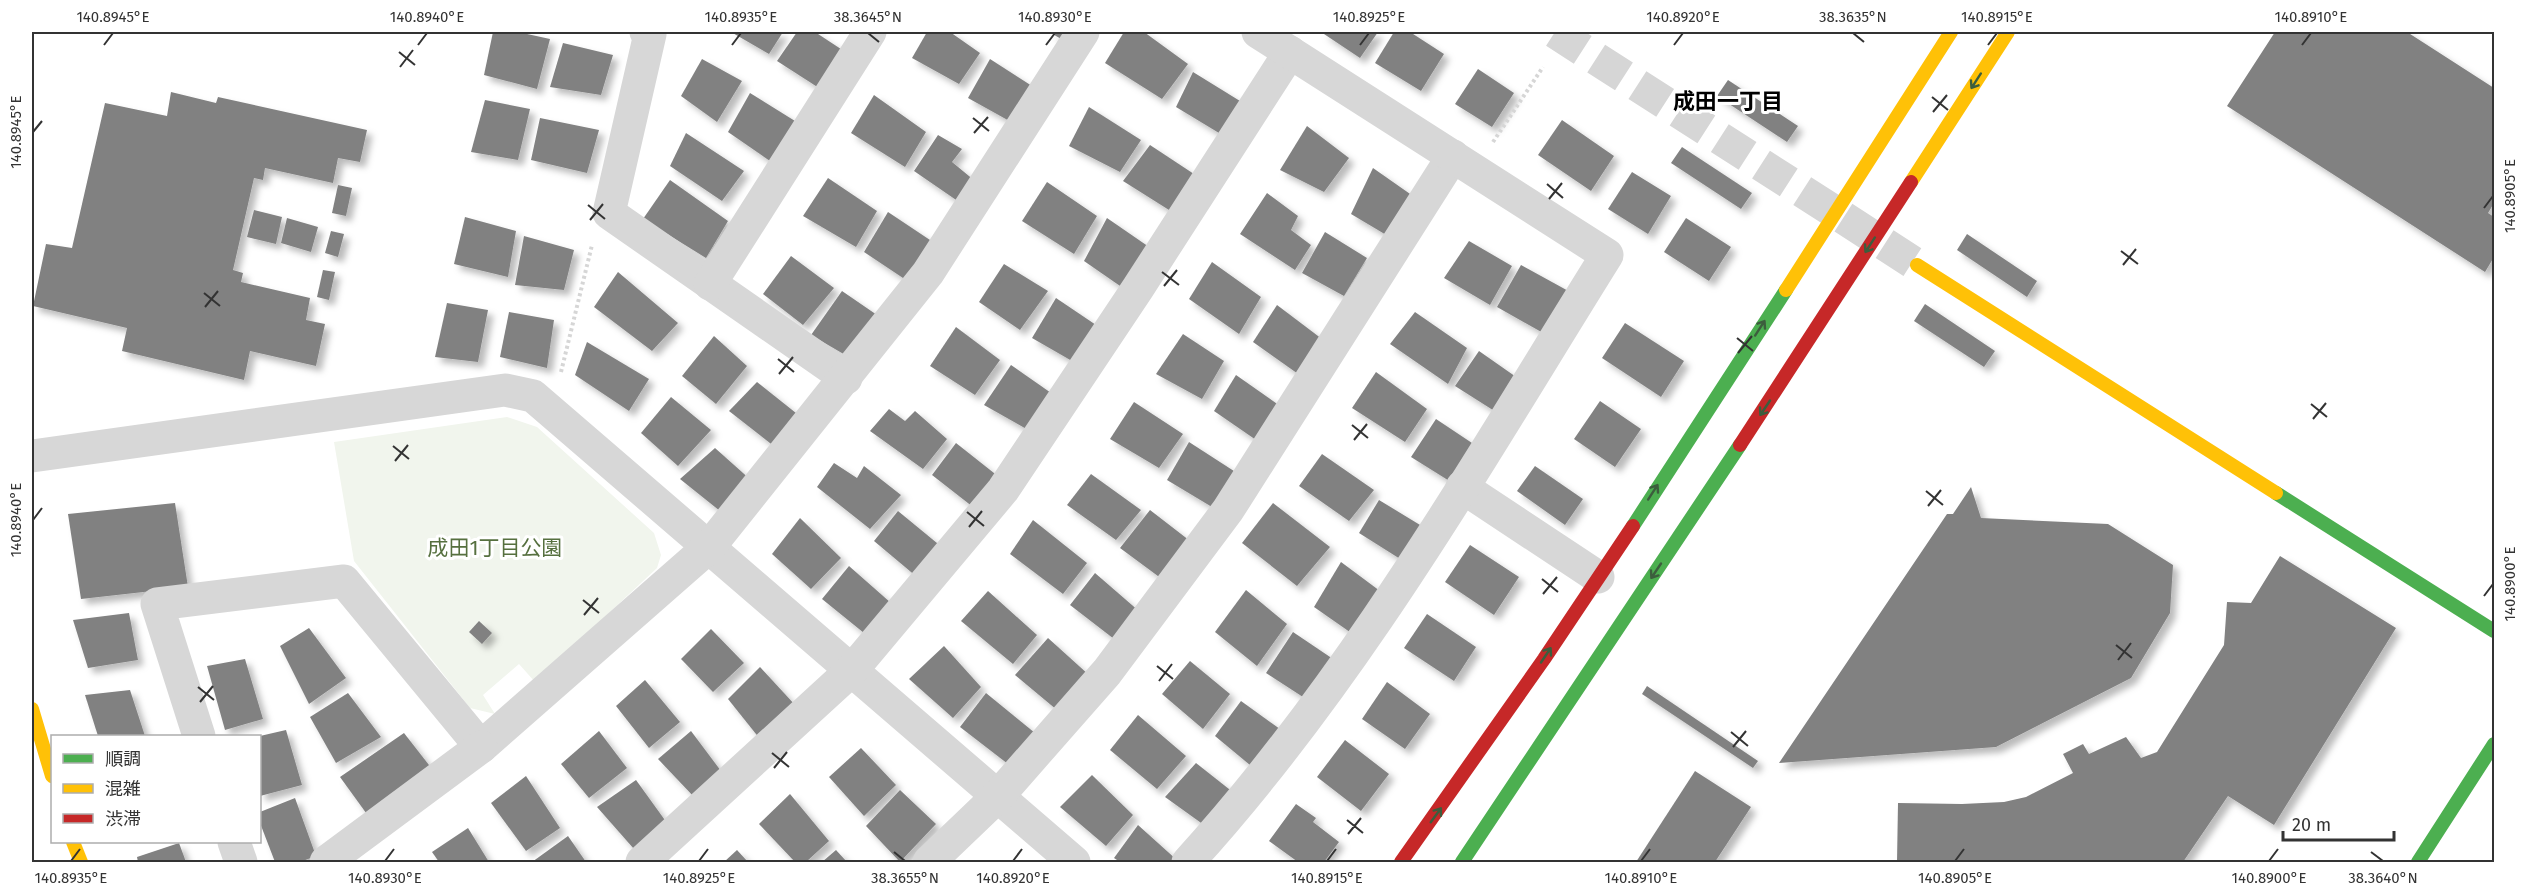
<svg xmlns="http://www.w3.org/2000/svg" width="2526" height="894" viewBox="0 0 2526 894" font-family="'Fira Sans','Noto Sans JP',sans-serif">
  <defs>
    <filter id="shadow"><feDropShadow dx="5.5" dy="5.5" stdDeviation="3" flood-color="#0004"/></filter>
  </defs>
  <rect width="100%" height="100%" fill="#fff"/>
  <polygon fill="#f1f5ed" points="507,417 537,427 654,533 661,555 657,568 535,682 519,664 483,695 495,714 470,708 354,561 334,442"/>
  <g fill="#818181" filter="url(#shadow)">
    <polygon points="493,32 518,32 550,39 537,89 484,75"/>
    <polygon points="731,32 783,32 769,54"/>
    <polygon points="797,32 815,32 847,53 819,88 777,61"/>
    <polygon points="927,32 950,32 980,53 959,84 912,58"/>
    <polygon points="1049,32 1068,32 1063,40"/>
    <polygon points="1124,32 1144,32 1188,64 1162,99 1105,63"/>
    <polygon points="1321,32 1378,32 1360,58"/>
    <polygon points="1394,32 1410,32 1444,54 1421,91 1375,63"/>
    <polygon points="2275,32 2407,32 2494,88 2494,203 2488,213 2494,217 2494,257 2485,272 2227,106"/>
    <polygon points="563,43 613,55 601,95 550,87"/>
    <polygon points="702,59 742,81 717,122 681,96"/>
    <polygon points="990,59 1032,86 1013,123 968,98"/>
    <polygon points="1478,69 1514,93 1492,127 1455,104"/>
    <polygon points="1193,72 1240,101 1219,133 1176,107"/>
    <polygon points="1728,80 1798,126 1787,142 1717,96"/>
    <polygon points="171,92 216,103 218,97 367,130 360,162 338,158 333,183 265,168 263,180 254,178 233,270 243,273 241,282 310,298 306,320 325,324 316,366 250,351 244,380 122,351 127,328 33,306 46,244 72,248 105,103 167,116"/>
    <polygon points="750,93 795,121 770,161 728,132"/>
    <polygon points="874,95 926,132 905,167 851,133"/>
    <polygon points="485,100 530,109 518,160 471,152"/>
    <polygon points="1089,107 1141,140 1120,172 1069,146"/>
    <polygon points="540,118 599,130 587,173 531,160"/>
    <polygon points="1562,120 1614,156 1591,191 1538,155"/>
    <polygon points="1307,126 1349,158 1324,192 1280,170"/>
    <polygon points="686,133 744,171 722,201 670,166"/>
    <polygon points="938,135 962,149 952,162 975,181 962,204 914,171"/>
    <polygon points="1150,145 1200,178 1177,215 1123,181"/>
    <polygon points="1682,147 1752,193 1741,209 1671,163"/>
    <polygon points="1373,168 1413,196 1388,236 1351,214"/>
    <polygon points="1632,172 1671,196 1648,234 1608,209"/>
    <polygon points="828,178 877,211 856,247 803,216"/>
    <polygon points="670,180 728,221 706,258 643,219"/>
    <polygon points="1047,182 1097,216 1074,254 1022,221"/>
    <polygon points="338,185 352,188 346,216 332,213"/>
    <polygon points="1267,193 1298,216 1291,230 1311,245 1295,270 1240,234"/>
    <polygon points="254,210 282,217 276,244 247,237"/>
    <polygon points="888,212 933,242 906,280 864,252"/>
    <polygon points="465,217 516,231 508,277 454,264"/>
    <polygon points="287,218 318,227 311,252 281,243"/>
    <polygon points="1107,218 1152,249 1123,288 1084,261"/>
    <polygon points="1686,218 1731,247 1709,281 1664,252"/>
    <polygon points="331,231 344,234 338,257 325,253"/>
    <polygon points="1325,232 1367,258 1344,296 1302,273"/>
    <polygon points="1967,234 2037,281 2027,297 1957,250"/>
    <polygon points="524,236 574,250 564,290 515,285"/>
    <polygon points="1469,241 1512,266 1490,305 1444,278"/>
    <polygon points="791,256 834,288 803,325 763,294"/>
    <polygon points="1212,262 1261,297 1239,334 1189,299"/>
    <polygon points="1004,264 1048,291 1020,330 979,302"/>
    <polygon points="1521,265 1572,293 1545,334 1497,307"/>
    <polygon points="323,270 335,272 329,300 317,297"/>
    <polygon points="618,272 678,323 652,351 594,307"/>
    <polygon points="842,291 877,315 847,356 811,335"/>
    <polygon points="1056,298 1099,327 1072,361 1032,338"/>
    <polygon points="447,303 488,310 478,362 435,357"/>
    <polygon points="1925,304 1995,351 1984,367 1914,321"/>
    <polygon points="1277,305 1322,339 1301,376 1253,342"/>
    <polygon points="509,312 554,320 547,368 500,357"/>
    <polygon points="1415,312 1467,348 1448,384 1390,344"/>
    <polygon points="1625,323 1684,361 1661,397 1602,358"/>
    <polygon points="956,327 1000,360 975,395 930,366"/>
    <polygon points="1183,334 1224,361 1202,399 1156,374"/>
    <polygon points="714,336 747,366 716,404 682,376"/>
    <polygon points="587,342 649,379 629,411 575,375"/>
    <polygon points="1479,351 1519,379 1496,412 1455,386"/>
    <polygon points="1011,365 1054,395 1030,431 984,405"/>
    <polygon points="1376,372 1427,409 1405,442 1352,408"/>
    <polygon points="1236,375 1283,408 1259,442 1214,411"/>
    <polygon points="757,382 801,417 775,447 729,411"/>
    <polygon points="671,397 711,430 678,466 641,433"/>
    <polygon points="1600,401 1641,429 1615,467 1574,439"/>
    <polygon points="1134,402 1183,434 1159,468 1110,439"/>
    <polygon points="889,409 905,421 915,411 947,439 923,469 870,431"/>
    <polygon points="1436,419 1475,445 1451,482 1411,457"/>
    <polygon points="1189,442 1237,473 1217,510 1167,480"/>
    <polygon points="956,443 999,477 973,507 932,475"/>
    <polygon points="715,448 752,481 725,515 680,479"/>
    <polygon points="1322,454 1374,490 1349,521 1299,486"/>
    <polygon points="834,463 857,478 864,466 901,495 870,529 817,487"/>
    <polygon points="1535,466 1583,499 1565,525 1517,491"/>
    <polygon points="1091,474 1141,510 1116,540 1067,505"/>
    <polygon points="1971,487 1981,518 2108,524 2173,565 2170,613 2131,678 1996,747 1779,763 1947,514 1953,514"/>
    <polygon points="1379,500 1425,528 1405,562 1359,533"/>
    <polygon points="175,503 188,587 81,599 68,514"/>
    <polygon points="1273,503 1330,547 1297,586 1242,543"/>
    <polygon points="1150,510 1194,544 1166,582 1120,548"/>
    <polygon points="898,511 943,548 917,577 874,541"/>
    <polygon points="800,518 841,558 811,589 772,554"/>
    <polygon points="1033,520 1087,563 1063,594 1010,554"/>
    <polygon points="1470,545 1519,577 1494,615 1445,582"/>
    <polygon points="2280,556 2396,628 2274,825 2228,796 2183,862 1897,862 1898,803 1962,804 2004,802 2026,797 2073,773 2063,754 2083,744 2089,754 2126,737 2141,758 2157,752 2224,645 2227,602 2251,603"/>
    <polygon points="1341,562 1384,594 1357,637 1314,607"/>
    <polygon points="849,566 891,603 864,633 822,599"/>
    <polygon points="1095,573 1140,612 1118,642 1070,605"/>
    <polygon points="1246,590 1287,624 1257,666 1215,632"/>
    <polygon points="988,591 1037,635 1013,664 961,621"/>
    <polygon points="129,613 138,660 88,668 73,620"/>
    <polygon points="1427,614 1476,647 1454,681 1404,648"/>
    <polygon points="479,621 492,633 482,644 469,632"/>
    <polygon points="309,628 346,678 309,704 280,646"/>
    <polygon points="711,629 744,663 713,692 681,659"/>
    <polygon points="1293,632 1336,661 1303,697 1266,673"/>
    <polygon points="1048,638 1089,675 1057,710 1015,675"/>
    <polygon points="944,646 981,687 953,718 909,679"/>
    <polygon points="245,659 263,719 225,730 207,666"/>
    <polygon points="1190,661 1230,694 1203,729 1162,694"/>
    <polygon points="760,667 796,706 760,739 728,699"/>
    <polygon points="645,680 680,722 649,748 616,706"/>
    <polygon points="1387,682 1430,714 1405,749 1362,719"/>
    <polygon points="1647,686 1758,761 1753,768 1642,694"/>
    <polygon points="130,690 145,736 98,736 85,695"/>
    <polygon points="348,693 381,737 336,763 310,717"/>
    <polygon points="986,693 1035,733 1008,764 960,727"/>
    <polygon points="1241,701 1284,732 1256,770 1215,736"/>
    <polygon points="1138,715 1186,756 1157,789 1110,750"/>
    <polygon points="286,730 302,785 260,796 260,736"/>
    <polygon points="599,731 627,768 589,798 561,764"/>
    <polygon points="691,731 724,775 695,798 658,759"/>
    <polygon points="404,733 436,774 369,817 340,777"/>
    <polygon points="1345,740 1389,774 1361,811 1317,777"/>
    <polygon points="861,748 896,785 864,816 829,777"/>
    <polygon points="1196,763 1234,793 1204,825 1165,797"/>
    <polygon points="1695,771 1751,807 1715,862 1636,862"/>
    <polygon points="1092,775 1133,815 1106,846 1060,807"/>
    <polygon points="526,776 560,828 526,851 491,803"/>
    <polygon points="636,780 667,823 634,849 597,807"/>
    <polygon points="900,790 936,824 900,862 866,826"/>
    <polygon points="790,794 829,841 806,862 795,862 759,824"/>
    <polygon points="295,798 316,856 300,862 275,862 260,823 260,812"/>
    <polygon points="1296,804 1316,818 1313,822 1339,842 1324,862 1298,862 1269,841"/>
    <polygon points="1138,825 1178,861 1120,862 1114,858"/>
    <polygon points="468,828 489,862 439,862 432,852"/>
    <polygon points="568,836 586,862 532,862"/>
    <polygon points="179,843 186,862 138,862 137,857"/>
    <polygon points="737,850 748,862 724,862"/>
    <polygon points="836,850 847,862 822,862"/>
  </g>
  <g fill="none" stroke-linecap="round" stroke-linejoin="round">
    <polyline stroke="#d6d6d6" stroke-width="33" stroke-dasharray="33 16" stroke-linecap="butt" points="1555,32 1917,265"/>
    <g stroke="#d6d6d6" stroke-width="4" stroke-dasharray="3 3" stroke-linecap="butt">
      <polyline points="1493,142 1543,67"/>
      <polyline points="561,372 592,245"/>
    </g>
    <g stroke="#d7d7d7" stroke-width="33">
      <polyline points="646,32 650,34 609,213 846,378"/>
      <polyline points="710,284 870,32"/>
      <polyline points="32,456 505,390 533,396 1074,862"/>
      <polyline points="1462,487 1598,577"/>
      <polyline points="199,736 157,604 344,581 481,747 710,546 928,273 1083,32"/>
      <polyline points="234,842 241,862"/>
      <polyline points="326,862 481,747"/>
      <polyline points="642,862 853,669 1003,490 1138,288 1290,52"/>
      <polyline points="929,862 999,795 1107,672 1228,510 1453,156"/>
      <path d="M1188 862C1354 680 1477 463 1607 255L1258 32"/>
    </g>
    <g stroke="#4caf50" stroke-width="14">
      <polyline points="2276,493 2494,631"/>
      <polyline points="1633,526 1786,290"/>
      <polyline points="1462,862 1740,445"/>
      <polyline points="2418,862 2494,744"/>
    </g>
    <g stroke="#ffc107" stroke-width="14">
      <polyline points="1911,182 2008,32"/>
      <polyline points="1917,265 2276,493"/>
      <polyline points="1786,290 1951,32"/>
      <polyline points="32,709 52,776"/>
      <polyline points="73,842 81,862"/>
    </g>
    <g stroke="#c62828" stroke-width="14">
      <polyline points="1740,445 1911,182"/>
      <polyline points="1401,862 1544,659 1633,526"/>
    </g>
  </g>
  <defs><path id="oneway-shaft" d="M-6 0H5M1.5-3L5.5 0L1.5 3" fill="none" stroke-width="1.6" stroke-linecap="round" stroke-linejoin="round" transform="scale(1.5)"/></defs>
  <g stroke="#3c5e3d">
    <use href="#oneway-shaft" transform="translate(1976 81) rotate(123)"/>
    <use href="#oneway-shaft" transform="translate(1870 245) rotate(123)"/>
    <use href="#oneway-shaft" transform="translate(1760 328) rotate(-57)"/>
    <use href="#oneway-shaft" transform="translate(1765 408) rotate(124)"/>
    <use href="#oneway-shaft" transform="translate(1653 492) rotate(-57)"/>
    <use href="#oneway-shaft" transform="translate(1656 571) rotate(124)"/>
    <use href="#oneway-shaft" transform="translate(1546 655) rotate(-56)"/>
    <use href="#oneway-shaft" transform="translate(1436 815) rotate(-54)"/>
  </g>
  <path fill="none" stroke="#333" stroke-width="2" d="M868 33 879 42M1853 33 1864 42M104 45 113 33M418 45 427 33M732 45 741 33M1046 45 1055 33M1360 45 1369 33M1674 45 1683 33M1988 45 1997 33M2302 45 2311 33M399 52 415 65M400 67 413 50M1932 97 1948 110M1933 112 1947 95M973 118 989 131M33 132 42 121M974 133 988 117M1547 184 1563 198M1549 199 1562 183M588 205 605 219M2484 208 2493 196M590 220 603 204M2121 251 2138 264M2123 265 2136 249M1162 272 1179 285M1164 286 1177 270M204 293 220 306M205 307 218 291M1737 338 1753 351M1738 353 1752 336M778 359 794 372M779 374 793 357M2311 404 2327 417M2313 419 2326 403M1352 425 1368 438M1354 440 1367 424M393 446 409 459M395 461 408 445M1926 491 1943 505M1928 506 1941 490M967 512 984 526M33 520 42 508M969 527 982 511M1542 579 1558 592M1543 594 1557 577M2484 596 2493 584M583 600 599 613M584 615 598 598M2116 645 2132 658M2118 660 2131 643M1157 666 1173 679M1159 681 1172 664M198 687 214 700M200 702 213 686M1731 732 1748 746M1733 747 1746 731M772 753 789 767M774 768 787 752M1347 820 1363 833M1348 834 1361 818M894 852 905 861M2371 852 2383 861M71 861 80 849M385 861 394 849M699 861 708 849M1013 861 1022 849M1327 861 1336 849M1641 861 1650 849M1955 861 1964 849M2269 861 2278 849"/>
  <g text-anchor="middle" stroke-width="6" stroke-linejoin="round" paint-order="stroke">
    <g font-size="21" fill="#56703f" stroke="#fff">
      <text x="495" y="555">成田1丁目公園</text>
    </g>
    <g font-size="22" font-weight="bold" fill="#000" stroke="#fff">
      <text x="1728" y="109">成田一丁目</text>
    </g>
  </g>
  <rect width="2526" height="894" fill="none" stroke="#ffffff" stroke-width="66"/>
  <rect x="51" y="735" width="210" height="108" fill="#ffffff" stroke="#adadad" stroke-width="1.5"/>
  <rect x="63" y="754" width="30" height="9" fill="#4caf50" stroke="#adadad" stroke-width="1.5"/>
  <text x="105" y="765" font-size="18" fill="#333333">順調</text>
  <rect x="63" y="784" width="30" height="9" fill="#ffc107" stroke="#adadad" stroke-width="1.5"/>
  <text x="105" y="795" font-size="18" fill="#333333">混雑</text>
  <rect x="63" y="814" width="30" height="9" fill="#c62828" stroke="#adadad" stroke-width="1.5"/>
  <text x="105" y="825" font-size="18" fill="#333333">渋滞</text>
  <path d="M2283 831v9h111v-9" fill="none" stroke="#333333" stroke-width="3"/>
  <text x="2292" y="831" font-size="18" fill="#333333" stroke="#ffffff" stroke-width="4.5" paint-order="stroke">20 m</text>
  <rect x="33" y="33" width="2460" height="828" fill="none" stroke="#333" stroke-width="2"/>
  <g font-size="15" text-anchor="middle" fill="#333">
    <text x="113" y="22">140.8945°E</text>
    <text x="427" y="22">140.8940°E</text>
    <text x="741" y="22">140.8935°E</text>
    <text x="868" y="22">38.3645°N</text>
    <text x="1055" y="22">140.8930°E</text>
    <text x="1369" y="22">140.8925°E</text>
    <text x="1683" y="22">140.8920°E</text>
    <text x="1853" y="22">38.3635°N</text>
    <text x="1997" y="22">140.8915°E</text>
    <text x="2311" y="22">140.8910°E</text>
    <text transform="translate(16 132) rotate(-90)" y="5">140.8945°E</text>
    <text transform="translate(2510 196) rotate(-90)" y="5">140.8905°E</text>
    <text transform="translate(16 520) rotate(-90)" y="5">140.8940°E</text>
    <text transform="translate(2510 584) rotate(-90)" y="5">140.8900°E</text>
    <text x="71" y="883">140.8935°E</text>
    <text x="385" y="883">140.8930°E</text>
    <text x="699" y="883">140.8925°E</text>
    <text x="905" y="883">38.3655°N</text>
    <text x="1013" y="883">140.8920°E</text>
    <text x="1327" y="883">140.8915°E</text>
    <text x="1641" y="883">140.8910°E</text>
    <text x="1955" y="883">140.8905°E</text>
    <text x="2269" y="883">140.8900°E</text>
    <text x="2383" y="883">38.3640°N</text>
  </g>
</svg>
